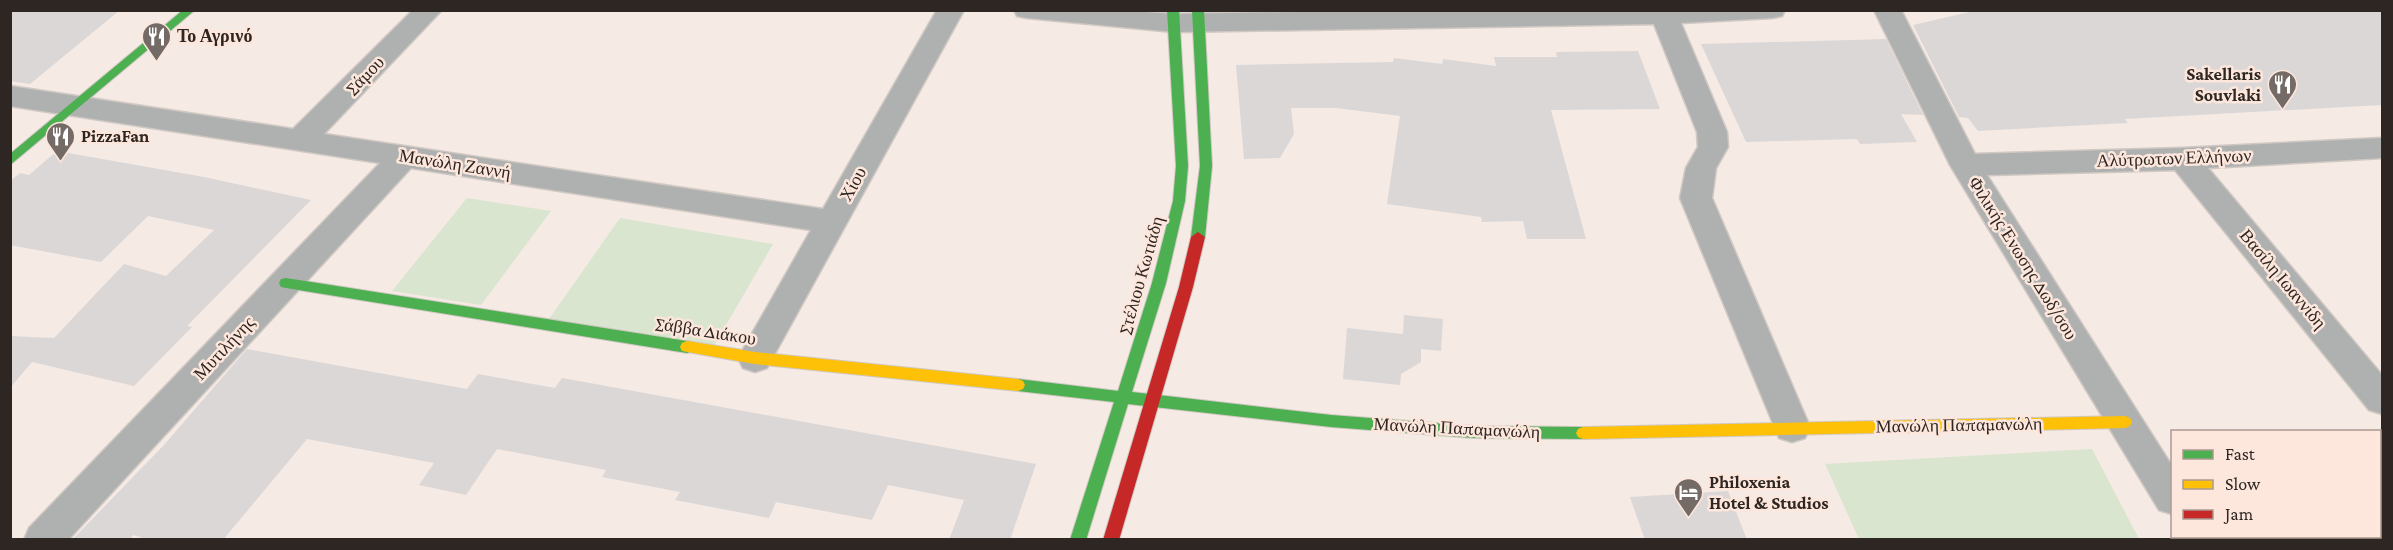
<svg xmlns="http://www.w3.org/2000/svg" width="2393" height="550" viewBox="0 0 2393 550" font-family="'Crimson Pro',serif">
  <rect width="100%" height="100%" fill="#f5eae4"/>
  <g fill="#d9e5cf">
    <polygon points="467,198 551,211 481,305 392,291"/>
    <polygon points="620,218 773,244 711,351 547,322"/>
    <polygon points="2092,449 2139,539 1859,539 1825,464"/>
  </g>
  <g fill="#dbd7d7">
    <polygon points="10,10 120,10 30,84 10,81"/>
    <polygon points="1978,10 2382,10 2382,105 2125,119 2128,123 1978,131 1968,118 1959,117 1913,25"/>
    <polygon points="1886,39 1923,115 1901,114 1917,142 1860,144 1857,139 1746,142 1701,44"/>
    <polygon points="1638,51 1660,109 1551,110 1586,239 1527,239 1523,221 1482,222 1481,217 1387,204 1400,116 1336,108 1291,108 1294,134 1280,158 1244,159 1236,65 1393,62 1394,58 1442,64 1443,59 1496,66 1494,57 1557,57 1556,52"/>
    <polygon points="57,151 204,177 311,200 187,326 192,327 134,386 32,362 10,388 10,336 54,338 124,264 166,276 214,230 148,216 101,262 10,245 10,181 20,173 29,175"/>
    <polygon points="1404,315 1443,319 1441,351 1421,349 1421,362 1401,374 1400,385 1343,379 1347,328 1403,334"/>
    <polygon points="247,349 467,389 478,374 555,388 562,378 1036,464 1010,540 949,540 964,500 888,485 872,520 776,502 769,518 675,500 680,492 602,477 606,470 497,449 466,495 419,485 434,463 307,439 223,540 149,540 133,535 130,540 72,540 163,446"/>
    <polygon points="1728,491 1747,540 1645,540 1630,497"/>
  </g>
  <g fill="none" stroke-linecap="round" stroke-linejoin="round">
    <defs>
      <g id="street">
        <polygon points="413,10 442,10 324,134 823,209 937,10 964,10 767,368 755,372 743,368 738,358 811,230 411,168 68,540 24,540 29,528 380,163 10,106 10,86 293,129"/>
        <polygon points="1014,10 1114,10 1174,14 1415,10 1785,10 1782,16 1772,18 1681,23 1727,132 1728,147 1716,168 1712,198 1810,427 1805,438 1792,442 1779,438 1680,198 1686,168 1698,147 1697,132 1654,24 1174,32 1027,18 1017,16"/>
        <polygon points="1874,10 1901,10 1975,154 2183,148 2382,138 2382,158 2208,168 2382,375 2382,414 2369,410 2175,170 1987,175 2172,466 2172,514 2159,510 1950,165"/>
        <polygon points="2177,536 2216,536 2217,540 2178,540"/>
      </g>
      <g id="fast">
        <polygon points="183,10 195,10 10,165 10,154"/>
        <polygon points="1167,10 1179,10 1188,166 1185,201 1166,283 1132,392 1331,415 1474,426 1583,427 1588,429 1590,433 1588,437 1583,439 1474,438 1331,427 1128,404 1086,540 1070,540 1114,402 1018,391 1013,389 1011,385 1013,381 1018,379 1118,391 1152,283 1173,201 1176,166"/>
        <polygon points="1192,10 1204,10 1212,166 1205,237 1198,242 1191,237 1200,166"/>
        <polygon points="286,278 687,341 692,343 694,347 692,351 687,353 286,288 281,287 279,283 281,279"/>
      </g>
      <g id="slow">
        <polygon points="687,341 755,352 1018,379 1023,381 1025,385 1023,389 1018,391 755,364 682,351 680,347 682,343"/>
        <polygon points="2125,416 2130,418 2132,422 2130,426 2125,428 1583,439 1578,437 1576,433 1578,429 1583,427"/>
      </g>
      <polygon id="jam" points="1198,232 1205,237 1193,287 1119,540 1103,540 1179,287 1191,237"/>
    </defs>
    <use href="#street" stroke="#d0c8c3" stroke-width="3"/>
    <use href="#fast" stroke="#d0c8c3" stroke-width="2"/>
    <use href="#slow" stroke="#d0c8c3" stroke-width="2"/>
    <use href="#jam" stroke="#d0c8c3" stroke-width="2"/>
    <use href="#street" fill="#afb1b0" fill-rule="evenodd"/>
    <use href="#fast" fill="#4caf50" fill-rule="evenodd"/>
    <use href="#slow" fill="#ffc107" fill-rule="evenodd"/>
    <use href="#jam" fill="#c62828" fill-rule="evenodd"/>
  </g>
  <defs>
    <symbol id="restaurant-pin" viewBox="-11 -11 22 30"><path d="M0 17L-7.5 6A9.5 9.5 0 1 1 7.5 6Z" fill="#746b66" stroke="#fde7dc"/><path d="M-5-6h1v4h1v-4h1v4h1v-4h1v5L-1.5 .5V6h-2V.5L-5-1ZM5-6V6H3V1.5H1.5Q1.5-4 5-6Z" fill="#fff"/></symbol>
    <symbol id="hotel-pin" viewBox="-11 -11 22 30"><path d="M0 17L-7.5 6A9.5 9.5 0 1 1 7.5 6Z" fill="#746b66" stroke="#fde7dc"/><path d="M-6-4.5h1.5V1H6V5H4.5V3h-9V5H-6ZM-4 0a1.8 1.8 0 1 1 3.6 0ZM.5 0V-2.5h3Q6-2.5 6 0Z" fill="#fff"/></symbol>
  </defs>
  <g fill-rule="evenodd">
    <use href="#restaurant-pin" x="140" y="20" width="33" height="45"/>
    <use href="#restaurant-pin" x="2266" y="68" width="33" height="45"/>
    <use href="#restaurant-pin" x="44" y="120" width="33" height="45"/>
    <use href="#hotel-pin" x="1672" y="476" width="33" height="45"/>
  </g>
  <g text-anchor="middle" stroke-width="5" stroke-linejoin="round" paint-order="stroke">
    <g font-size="18" font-weight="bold" fill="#2e2622" stroke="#fde7dc" text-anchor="start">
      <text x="177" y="42">Το Αγρινό</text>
      <text x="2261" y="80" text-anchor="end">Sakellaris<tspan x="2261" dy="21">Souvlaki</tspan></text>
      <text x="81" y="142">PizzaFan</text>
      <text x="1709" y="488">Philoxenia<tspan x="1709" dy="21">Hotel &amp; Studios</tspan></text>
    </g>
    <g font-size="18" fill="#2e2622" stroke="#fde7dc">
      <text transform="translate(365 75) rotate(-45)" y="6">Σάμου</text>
      <text transform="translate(2174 158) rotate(-2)" y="6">Αλύτρωτων Ελλήνων</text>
      <text transform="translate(455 164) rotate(9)" y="6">Μανώλη Ζαννή</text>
      <text transform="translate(853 184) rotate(-61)" y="6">Χίου</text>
      <text transform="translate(2023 258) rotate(58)" y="6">Φιλικής Ένωσης Δωδ/σου</text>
      <text transform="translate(1141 275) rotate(-74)" y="6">Στέλιου Κωτιάδη</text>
      <text transform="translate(2283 279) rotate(50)" y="6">Βασίλη Ιωαννίδη</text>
      <text transform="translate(706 331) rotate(9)" y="6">Σάββα Διάκου</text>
      <text transform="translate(224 348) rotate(-47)" y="6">Μυτιλήνης</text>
      <text transform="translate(1959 425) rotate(-1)" y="6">Μανώλη Παπαμανώλη</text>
      <text transform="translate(1457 428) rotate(3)" y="6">Μανώλη Παπαμανώλη</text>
    </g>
  </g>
  <rect width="2393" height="550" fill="none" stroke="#2e2622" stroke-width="24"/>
  <rect x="2171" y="430" width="210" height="108" fill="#fde7dc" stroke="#aa9a92" stroke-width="1.5"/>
  <rect x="2183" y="450" width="30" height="9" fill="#4caf50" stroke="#aa9a92" stroke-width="1.5"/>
  <text x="2225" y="460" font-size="18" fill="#2e2622">Fast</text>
  <rect x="2183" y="480" width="30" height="9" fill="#ffc107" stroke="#aa9a92" stroke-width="1.5"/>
  <text x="2225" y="490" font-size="18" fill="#2e2622">Slow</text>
  <rect x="2183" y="510" width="30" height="9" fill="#c62828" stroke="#aa9a92" stroke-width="1.5"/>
  <text x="2225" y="520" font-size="18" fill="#2e2622">Jam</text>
</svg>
